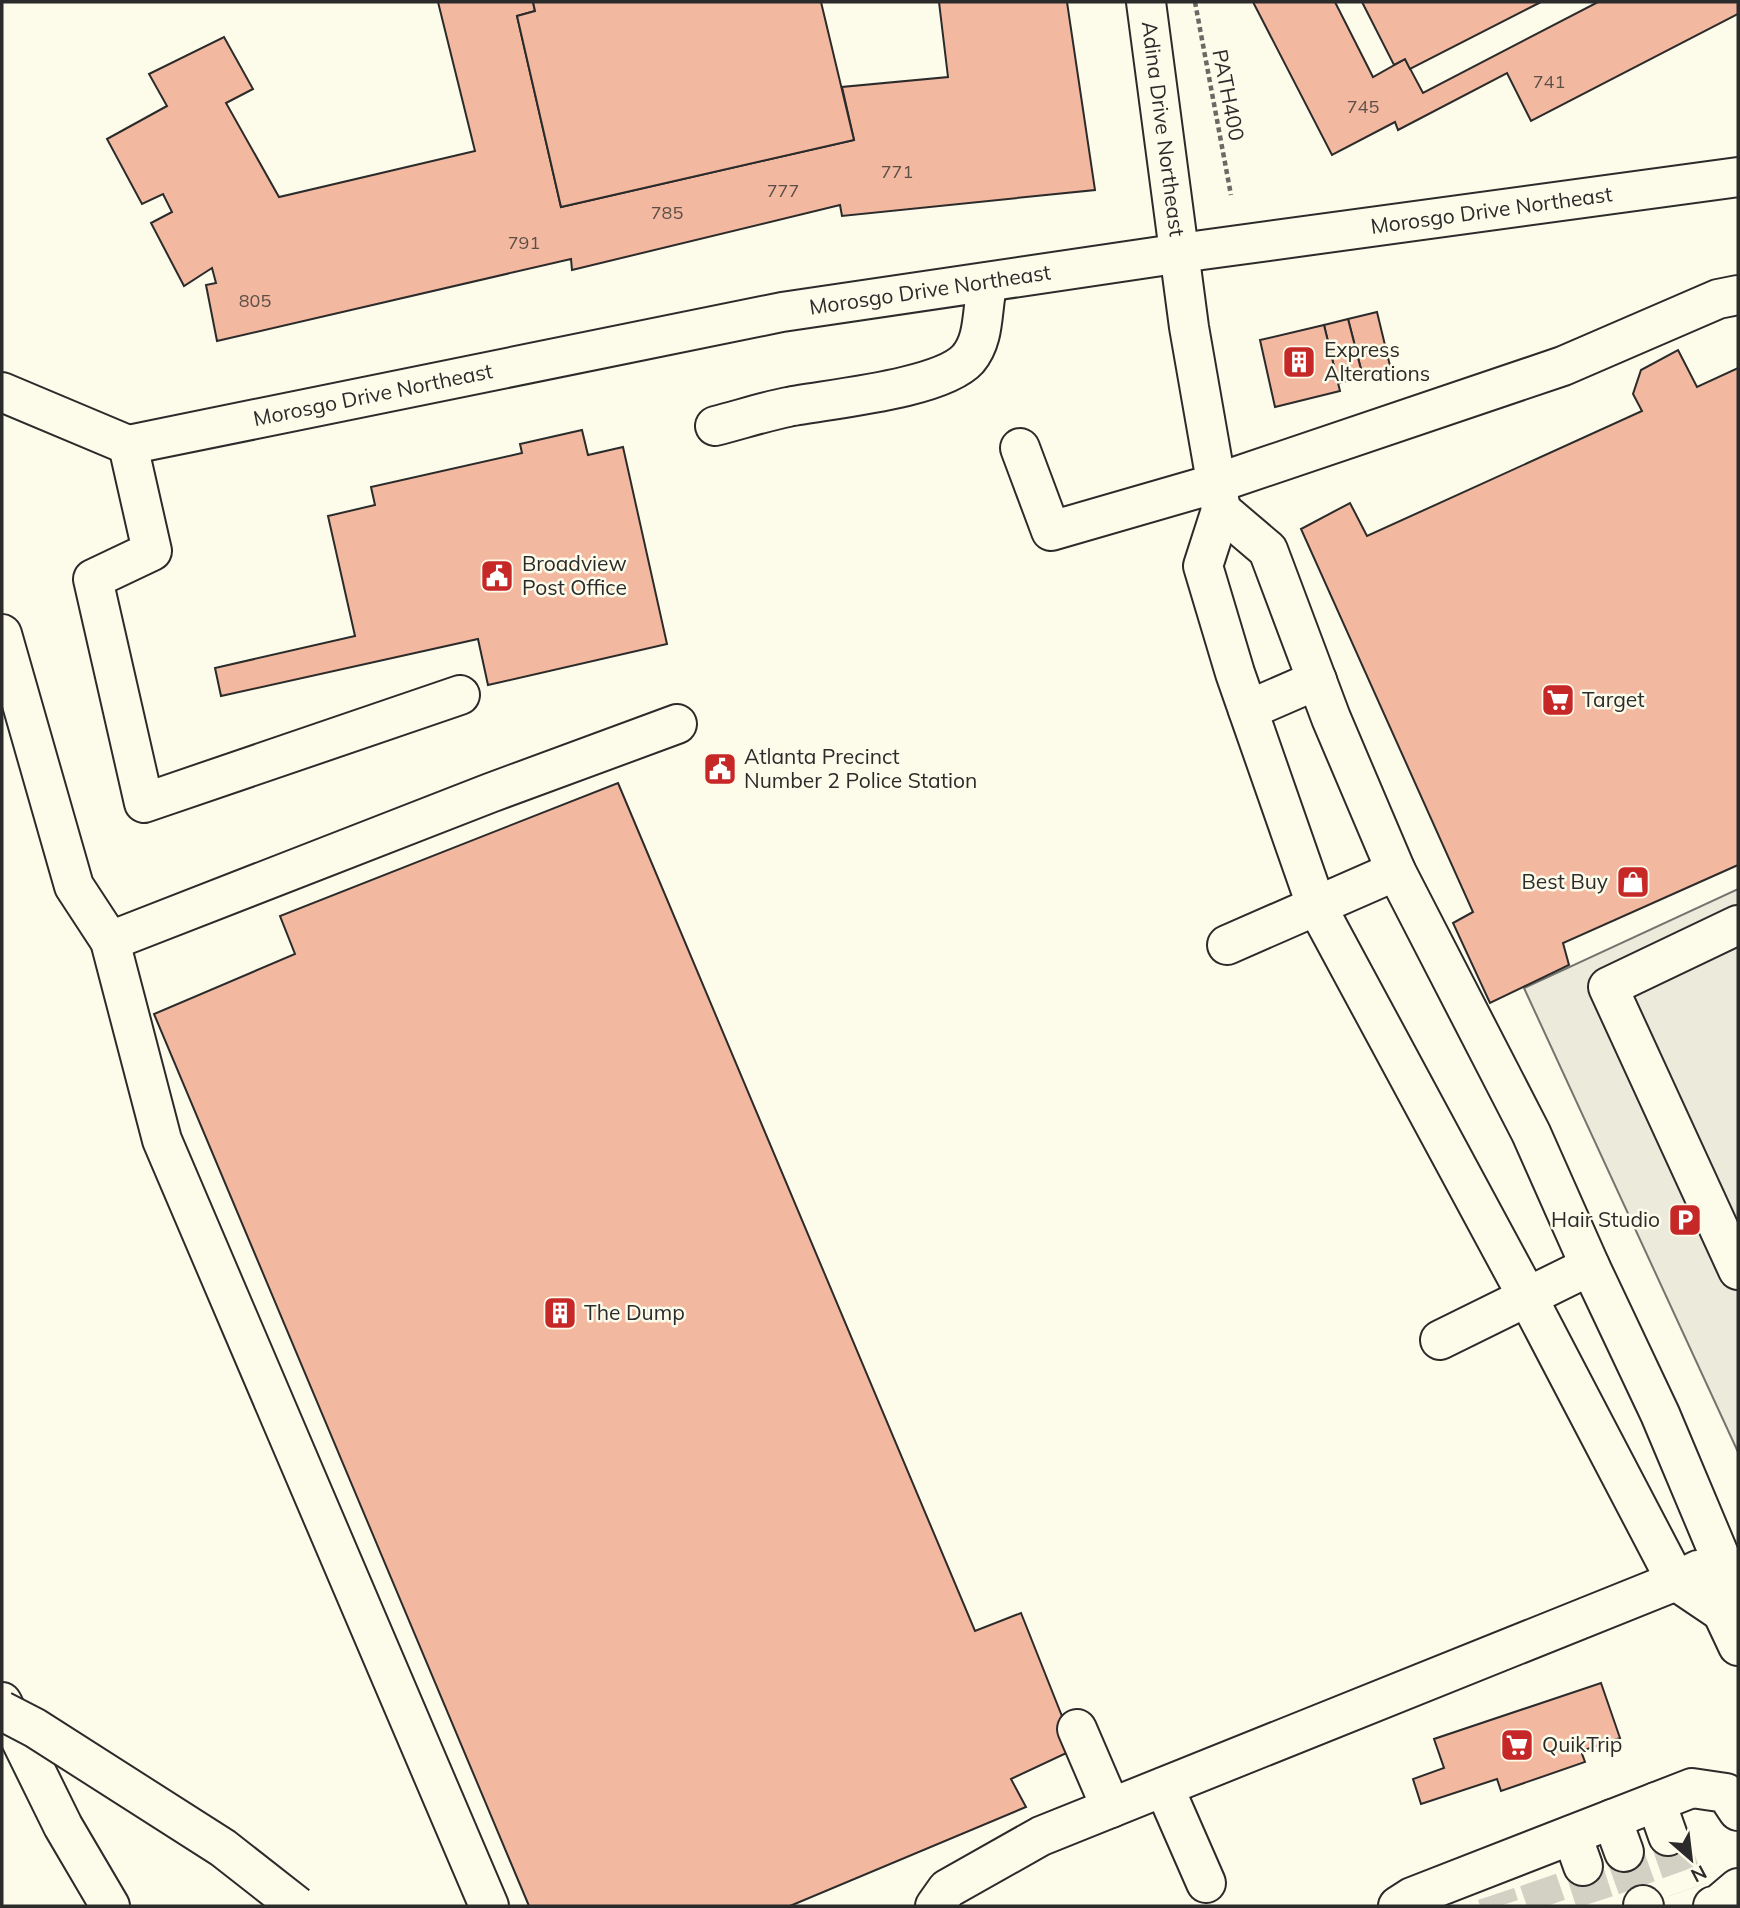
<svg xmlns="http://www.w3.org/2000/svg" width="1740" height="1908" viewBox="0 0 1740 1908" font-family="Mulish,sans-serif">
  <rect width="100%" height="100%" fill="#fdfbea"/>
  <polygon fill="#eceadb" stroke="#74746e" stroke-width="2" points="1738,889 1738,1452 1524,988"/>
  <g fill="#f2b8a0" stroke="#2b2b2b" stroke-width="2">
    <polygon points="438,2 533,2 535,11 517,16 561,207 854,140 842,87 948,77 939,2 1067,2 1095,190 842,216 840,205 572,270 571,259 217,341 206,285 216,283 212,268 184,286 151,223 172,212 163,194 142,204 107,139 167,106 149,74 224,37 253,89 226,103 279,197 475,151"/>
    <polygon points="533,2 821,2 854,140 561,207 517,16 535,11"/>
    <polygon points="1253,2 1335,2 1373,77 1405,59 1423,93 1598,2 1738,2 1738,14 1531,121 1507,73 1398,130 1395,122 1332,155"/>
    <polygon points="1362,2 1541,2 1410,69 1405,59 1394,65"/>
    <polygon points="1377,312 1391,370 1363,377 1348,319"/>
    <polygon points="1348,319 1363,377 1338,383 1324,325"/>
    <polygon points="1324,325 1340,391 1275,407 1260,340"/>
    <polygon points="1678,350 1697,387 1738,368 1738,865 1563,943 1569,965 1490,1003 1453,923 1473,912 1301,529 1350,503 1367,536 1642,411 1633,394 1641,370"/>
    <polygon points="582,430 588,455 623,447 667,644 488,685 478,639 221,696 215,668 355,636 328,516 375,505 371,487 522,453 520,444"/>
    <polygon points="618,783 975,1631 1021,1613 1075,1749 1011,1779 1026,1807 790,1906 529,1906 154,1014 295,954 280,916"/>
    <polygon points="1601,1683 1620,1738 1581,1751 1585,1762 1501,1791 1497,1779 1421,1804 1413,1779 1444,1768 1434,1739"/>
  </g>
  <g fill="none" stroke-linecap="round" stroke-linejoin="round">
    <g stroke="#d3d1c4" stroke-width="38" stroke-dasharray="38 19" stroke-linecap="butt">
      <polyline points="1668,1836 1687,1890"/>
      <polyline points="1624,1852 1643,1905"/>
      <polyline points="1583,1866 1596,1906"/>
      <polyline points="1538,1880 1547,1906"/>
      <polyline points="1496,1894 1500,1906"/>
    </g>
    <defs>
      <g id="minor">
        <path id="s1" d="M1146 2 1189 327 1221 510 1203 566 1235 673 1316 905 1528 1298 1676 1581 1722 1612"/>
        <polyline points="2,392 128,445"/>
        <path d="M715 426C739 420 763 412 788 407 829 399 941 389 968 359 986 338 981 308 988 282"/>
        <path id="s2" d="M128 445 782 312 1202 250 1738 177"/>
        <polyline points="128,445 152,551 93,579 144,803 460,695"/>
        <polyline points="1020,448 1051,531 1217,483 1563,366 1718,299 1738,295"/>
        <polyline points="1221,510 1268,550 1331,718 1396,871 1531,1133 1590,1266 1660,1414 1721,1559 1722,1612 1738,1646"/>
        <polyline points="2,634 74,886 110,941 162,1140 489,1906"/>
        <polyline points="1248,710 1317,680"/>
        <polyline points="1738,925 1608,987 1738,1270"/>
        <polyline points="110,941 490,793 677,724"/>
        <polyline points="1227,945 1396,871"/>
        <polyline points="1440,1340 1590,1266"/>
        <polyline points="1077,1729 1111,1808"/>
        <polyline points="1164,1787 1206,1883"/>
        <polyline points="1656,1802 1668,1836"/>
        <polyline points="1612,1819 1624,1852"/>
        <polyline points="1572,1835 1583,1866"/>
        <polyline points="1643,1905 1644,1906"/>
        <polyline points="935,1906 947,1889 1041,1836 1676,1581 1698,1570"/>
        <polyline points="1398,1906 1412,1897 1692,1788 1726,1793 1738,1811"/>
        <polyline points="1713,1906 1718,1905 1738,1888"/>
      </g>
      <polyline id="highway" points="2,1702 63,1826 110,1906"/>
    </defs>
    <use href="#minor" stroke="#2b2b2b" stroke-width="42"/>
    <use href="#highway" stroke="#2b2b2b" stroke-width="42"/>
    <polyline stroke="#6a6964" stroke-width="4.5" stroke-dasharray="5 3.5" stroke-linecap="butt" points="1195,2 1231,195"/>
    <use href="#minor" stroke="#fdfbea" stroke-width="38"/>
    <use href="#highway" stroke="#fdfbea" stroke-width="38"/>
    <defs>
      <polyline id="highway-bridge" points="2,1711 35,1728 223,1848 297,1906"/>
    </defs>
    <use href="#highway-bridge" stroke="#2b2b2b" stroke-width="42" stroke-linecap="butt"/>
    <use href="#highway-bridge" stroke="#fdfbea" stroke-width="38"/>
  </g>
  <defs>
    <symbol id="building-square" viewBox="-11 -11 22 22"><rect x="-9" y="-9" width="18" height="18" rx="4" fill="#c62828" stroke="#fdfbea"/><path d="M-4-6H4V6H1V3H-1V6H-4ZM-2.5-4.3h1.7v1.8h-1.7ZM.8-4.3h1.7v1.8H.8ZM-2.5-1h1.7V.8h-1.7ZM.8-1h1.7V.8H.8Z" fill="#fff"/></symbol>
    <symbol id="civic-square" viewBox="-11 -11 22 22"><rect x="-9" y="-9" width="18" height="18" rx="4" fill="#c62828" stroke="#fdfbea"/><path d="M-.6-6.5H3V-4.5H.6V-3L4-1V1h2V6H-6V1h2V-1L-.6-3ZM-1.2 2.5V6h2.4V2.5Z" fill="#fff"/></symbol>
    <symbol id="supermarket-square" viewBox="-11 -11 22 22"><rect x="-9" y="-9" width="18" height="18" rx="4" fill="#c62828" stroke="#fdfbea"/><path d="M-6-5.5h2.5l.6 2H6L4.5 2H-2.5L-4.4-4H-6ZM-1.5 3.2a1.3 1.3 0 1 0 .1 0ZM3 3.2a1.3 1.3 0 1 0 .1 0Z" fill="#fff"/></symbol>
    <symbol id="shop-square" viewBox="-11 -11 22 22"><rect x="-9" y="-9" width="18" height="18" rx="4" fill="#c62828" stroke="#fdfbea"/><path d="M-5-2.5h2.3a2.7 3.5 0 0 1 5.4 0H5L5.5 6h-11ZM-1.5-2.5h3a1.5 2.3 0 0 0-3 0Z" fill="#fff"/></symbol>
    <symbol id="parking-square" viewBox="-11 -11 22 22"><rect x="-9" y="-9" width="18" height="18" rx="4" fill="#c62828" stroke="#fdfbea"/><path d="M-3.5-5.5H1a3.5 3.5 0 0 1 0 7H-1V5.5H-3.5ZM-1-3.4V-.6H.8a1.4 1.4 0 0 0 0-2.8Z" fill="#fff"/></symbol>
  </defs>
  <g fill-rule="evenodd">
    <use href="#building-square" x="1280" y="343" width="38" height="38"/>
    <use href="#civic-square" x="478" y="557" width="38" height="38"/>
    <use href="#supermarket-square" x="1539" y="681" width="38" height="38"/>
    <use href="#civic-square" x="701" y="750" width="38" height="38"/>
    <use href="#shop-square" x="1614" y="863" width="38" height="38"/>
    <use href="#parking-square" x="1666" y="1201" width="38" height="38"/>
    <use href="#building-square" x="541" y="1294" width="38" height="38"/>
    <use href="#supermarket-square" x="1498" y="1726" width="38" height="38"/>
  </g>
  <g text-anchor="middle" stroke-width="5" stroke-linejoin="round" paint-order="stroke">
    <g font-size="18" fill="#5d4e48">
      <text x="1549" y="88">741</text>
      <text x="1363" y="113">745</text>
      <text x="897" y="178">771</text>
      <text x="783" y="197">777</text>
      <text x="667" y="219">785</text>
      <text x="524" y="249">791</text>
      <text x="255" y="307">805</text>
    </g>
    <g font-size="21" fill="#2b2b2b" stroke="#fdfbea">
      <text transform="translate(1228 95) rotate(79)" y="7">PATH400</text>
      <text dy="7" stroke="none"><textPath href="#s1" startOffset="128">Adina Drive Northeast</textPath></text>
      <text dy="7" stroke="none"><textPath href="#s2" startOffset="1384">Morosgo Drive Northeast</textPath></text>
      <text dy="7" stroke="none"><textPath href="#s2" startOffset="817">Morosgo Drive Northeast</textPath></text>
      <text dy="7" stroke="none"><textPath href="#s2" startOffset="250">Morosgo Drive Northeast</textPath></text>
    </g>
    <g font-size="21" fill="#2b2b2b" stroke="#fdfbea" text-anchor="start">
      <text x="1324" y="357">Express<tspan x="1324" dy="24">Alterations</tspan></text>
      <text x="522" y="571">Broadview<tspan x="522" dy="24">Post Office</tspan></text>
      <text x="1582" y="707">Target</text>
      <text x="744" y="764">Atlanta Precinct<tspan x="744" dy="24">Number 2 Police Station</tspan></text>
      <text x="1608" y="889" text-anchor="end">Best Buy</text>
      <text x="1660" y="1227" text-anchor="end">Hair Studio</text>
      <text x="584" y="1320">The Dump</text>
      <text x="1542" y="1752">QuikTrip</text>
    </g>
  </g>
  <rect width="1740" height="1908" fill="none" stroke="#2b2b2b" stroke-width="7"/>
  <g transform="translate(1691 1859) rotate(152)" stroke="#fdfbea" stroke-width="5" paint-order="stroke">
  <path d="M0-5L12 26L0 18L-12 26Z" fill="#2b2b2b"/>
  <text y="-10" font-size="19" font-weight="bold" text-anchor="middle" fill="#2b2b2b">N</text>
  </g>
</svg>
